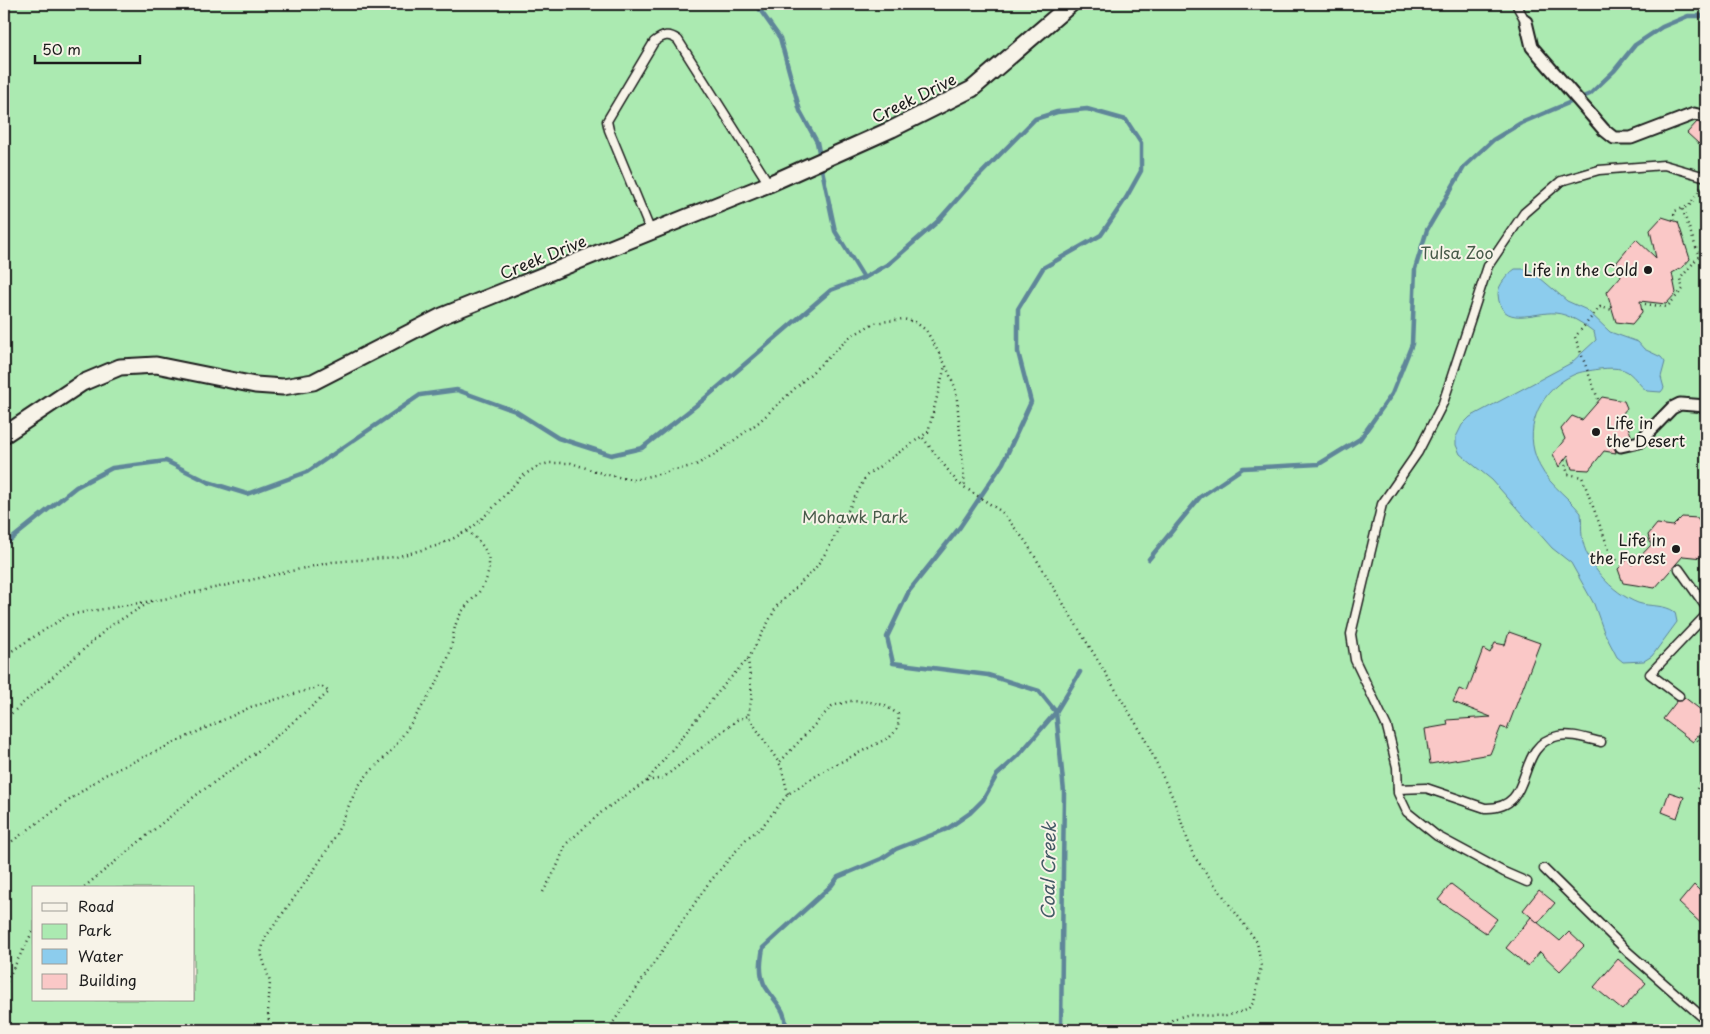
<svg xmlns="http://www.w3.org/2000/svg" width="1710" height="1034" viewBox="0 0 1710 1034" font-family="'Playpen Sans',sans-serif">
  <rect width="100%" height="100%" fill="#f8eae1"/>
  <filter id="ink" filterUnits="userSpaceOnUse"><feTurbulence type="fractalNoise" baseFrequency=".02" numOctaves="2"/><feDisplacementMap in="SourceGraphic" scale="10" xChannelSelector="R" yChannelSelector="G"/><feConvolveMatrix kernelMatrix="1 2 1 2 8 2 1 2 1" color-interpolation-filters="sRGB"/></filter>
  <g filter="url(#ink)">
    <path fill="#abeab1" stroke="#648366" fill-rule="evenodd" d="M4 4H1706V1030H4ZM34 888H194V1000H34Z"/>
    <path fill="#8ccced" stroke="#5f8699" d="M1515 269H1525L1533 272 1567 301 1587 310 1610 332 1638 342 1644 349 1661 357 1665 362 1661 377 1664 388 1661 392 1647 391C1640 386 1635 377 1628 372 1620 367 1608 368 1599 369 1590 371 1581 371 1573 375 1542 389 1524 425 1536 457 1544 482 1565 493 1581 513 1582 521 1581 528 1582 536 1585 564 1612 593 1638 603 1650 607 1664 604 1675 612L1677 622 1652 656 1644 661 1623 662 1617 657 1604 632 1594 604 1571 563 1552 548 1492 480 1460 454 1456 445V437L1462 425 1470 417 1571 363 1596 340 1594 332C1584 324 1569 314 1555 313 1536 311 1500 330 1498 294 1498 285 1508 274 1515 269Z"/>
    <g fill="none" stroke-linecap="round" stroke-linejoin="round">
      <g stroke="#5f8699" stroke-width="4.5">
        <polyline points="753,4 758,7 780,38 800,111 817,142 820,157"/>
        <polyline points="821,165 835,231 864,278"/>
        <polyline points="4,545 76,487 112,468 166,461 208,482 247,494 307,472 420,395 457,390 515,411 558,438 611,455 642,448 703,400 831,290 864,278 890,263 937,222 968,187 1035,119 1057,112 1087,109 1126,120 1141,143 1141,171 1126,198 1101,235 1043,268 1018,309 1018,352 1031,402 1003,463 960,527 909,591 887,637 893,663 988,675 1039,691 1056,712"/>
        <polyline points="1149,559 1200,497 1243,468 1319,464 1360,439 1392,394 1412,344 1415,269 1427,230 1464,167 1493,140 1521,123 1590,94 1614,71 1635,45 1662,27 1688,16 1706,16"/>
        <polyline points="1056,712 1064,792 1061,1030"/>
        <path d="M785 1030C789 1010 772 1000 764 984 759 972 761 959 763 948L832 885 838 877 881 859 896 849 947 829 970 813 983 800 997 775 1018 756 1056 712 1080 672"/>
      </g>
    </g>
    <g fill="#fac8c7" stroke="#1c1c1c">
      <polygon points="1697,122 1706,125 1706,136 1699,144 1687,133"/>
      <polygon points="1662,217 1678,222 1690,259 1683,267 1672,273 1676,293 1666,304 1640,301 1642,312 1632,324 1616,322 1607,292 1621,276 1617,262 1636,239 1656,258 1650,230"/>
      <polygon points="1602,397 1624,401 1627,408 1623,413 1631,435 1616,440 1614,444 1616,453 1604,451 1589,470 1572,469 1568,455 1559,467 1553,454 1565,439 1561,429 1572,416 1582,420"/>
      <polygon points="1682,517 1698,518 1706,541 1706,553 1703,558 1683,556 1655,588 1623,583 1618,569 1629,558 1632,565 1651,545 1648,535 1657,524 1673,526"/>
      <polygon points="1509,632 1540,643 1507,729 1501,727 1490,754 1430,764 1425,729 1448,725 1447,720 1491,717 1453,702 1459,689 1467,692 1483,649 1490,653 1495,643 1505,645"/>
      <polygon points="1684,697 1706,714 1706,724 1693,742 1663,719 1677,701 1682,701"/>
      <polygon points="1669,792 1684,797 1677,818 1662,812"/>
      <polygon points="1451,884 1497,919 1486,933 1438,900"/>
      <polygon points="1694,885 1706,897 1706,928 1679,903"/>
      <polygon points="1539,890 1555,903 1538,923 1523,910"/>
      <polygon points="1531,917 1560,941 1569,932 1584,946 1560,971 1540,952 1528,966 1506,948"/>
      <polygon points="1618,959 1646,983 1622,1010 1594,987"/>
    </g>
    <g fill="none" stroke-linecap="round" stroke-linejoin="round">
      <defs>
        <g id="service">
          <polyline points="1516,4 1526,22"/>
          <path d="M651 232 609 130 607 121 654 42C663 35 669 33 678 40L769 184"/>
          <polyline points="1679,569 1706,607"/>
          <polyline points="1679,696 1650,674 1706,615"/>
          <path d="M1398 789 1426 788 1485 808C1538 810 1512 746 1558 736 1572 733 1587 739 1601 742"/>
          <polyline points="1544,869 1628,952 1700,1015"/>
          <polyline points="1527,882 1504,872 1437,836 1407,812 1398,793 1397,767 1387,727 1355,660 1351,634 1382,504 1418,452 1443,403 1488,266 1524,213 1561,181 1599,170 1664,165 1706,177"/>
        </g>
        <g id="pedestrian">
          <polyline points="1526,22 1532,47 1604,130 1614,138 1631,138 1694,114 1706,117"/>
          <polyline points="1621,446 1639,442 1672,408 1680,404 1706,406"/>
        </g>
        <polyline id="minor" points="4,435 82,383 120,367 156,365 255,385 283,387 313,382 442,316 769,184 892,129 972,89 1071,4"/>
      </defs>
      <use href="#service" stroke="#1c1c1c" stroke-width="11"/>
      <use href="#pedestrian" stroke="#1c1c1c" stroke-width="15"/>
      <use href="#minor" stroke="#1c1c1c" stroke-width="19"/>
      <g stroke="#1c1c1c" stroke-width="2.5" stroke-dasharray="1 4" stroke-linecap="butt">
        <polyline points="1706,193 1706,223"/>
        <polyline points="1673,220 1675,211 1689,206 1702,186"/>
        <polyline points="1645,304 1667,307 1683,289 1680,279 1699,256 1682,208"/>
        <polyline points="1598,399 1575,337 1600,307 1613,310"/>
        <polyline points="923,438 958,483 1002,512 1026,542 1143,735 1173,798 1193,855 1257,942 1261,966 1254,1002 1247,1010 1226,1016 1187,1015 1173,1019 1162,1030"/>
        <polyline points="1564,460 1568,474 1582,477 1612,558 1624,563"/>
        <polyline points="1704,534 1706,533"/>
        <polyline points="4,656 68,615 169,598 332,562 396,557 436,546 454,538 473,527 490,511 521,477 538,466 549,463 571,463 604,474 633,480 696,465 721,450 759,422 850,337 874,323 903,319 915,322 926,330 945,364 955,387 957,400 965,487"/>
        <polyline points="748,659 752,696 748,716 781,766 788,794"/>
        <polyline points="4,720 110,626 152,601"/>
        <polyline points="1706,728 1697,739 1706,751"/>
        <polyline points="1706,770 1697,789 1706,790"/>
        <polyline points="647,781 663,778 737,720 748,716"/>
        <polyline points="4,847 103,776 251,707 321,686 329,692 262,748 195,796 83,888"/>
        <polyline points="543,892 556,869 566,844 604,810 646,782 724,685 748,659 777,606 814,570 827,551 866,476 928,432 945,366"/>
        <polyline points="4,986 34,929"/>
        <path d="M270 1030 268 1013 270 982 261 953 265 938C287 907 312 875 332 842 342 824 349 802 360 784 371 768 387 758 398 742 416 716 436 688 448 658 453 646 452 633 457 621 466 599 486 595 489 567 490 552 479 539 467 531"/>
        <path d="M608 1030 708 884 747 838 761 828 788 794 827 769 890 737C897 730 900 725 898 714L884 705 870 702 850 701 832 706 779 763"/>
      </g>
      <use href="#service" stroke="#f7f3e8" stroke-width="8"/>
      <use href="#pedestrian" stroke="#f7f3e8" stroke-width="11"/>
      <use href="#minor" stroke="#f7f3e8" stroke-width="15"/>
    </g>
  </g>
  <g fill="#1c1c1c" stroke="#f7f3e8" stroke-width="2">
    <circle cx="1648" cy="270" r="5"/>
    <circle cx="1596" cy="432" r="5"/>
    <circle cx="1676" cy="549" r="5"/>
  </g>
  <g text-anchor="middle" stroke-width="4" stroke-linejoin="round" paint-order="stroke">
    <g font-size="16" fill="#1c1c1c" stroke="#f7f3e8">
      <text transform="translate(914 98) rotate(-26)" y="6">Creek Drive</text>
      <text transform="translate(543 257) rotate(-22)" y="6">Creek Drive</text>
    </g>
    <g font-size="16" fill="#475a49" stroke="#f7f3e8">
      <text x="1457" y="259">Tulsa Zoo</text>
      <text x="855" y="523">Mohawk Park</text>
    </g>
    <g font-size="16" fill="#1c1c1c" stroke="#f7f3e8" text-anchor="end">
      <text x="1638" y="276">Life in the Cold</text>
      <text x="1606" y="429" text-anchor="start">Life in<tspan x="1606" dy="18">the Desert</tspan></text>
      <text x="1666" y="546">Life in<tspan x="1666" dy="18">the Forest</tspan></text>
    </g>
    <g font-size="18" font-style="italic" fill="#435a65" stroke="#f7f3e8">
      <text transform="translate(1049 871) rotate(-89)" y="6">Coal Creek</text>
    </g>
  </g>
  <rect width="1710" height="1034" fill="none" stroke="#f7f3e8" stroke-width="20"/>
  <rect x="10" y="10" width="1690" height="1014" fill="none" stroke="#1c1c1c" stroke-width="2" filter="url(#ink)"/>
  <rect x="32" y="886" width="162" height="115" fill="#f7f3e8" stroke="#9f9d96"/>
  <rect x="42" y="903" width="25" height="8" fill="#f7f3e8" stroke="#9f9d96"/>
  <text x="78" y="912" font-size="15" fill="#1c1c1c">Road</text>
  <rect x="42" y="924" width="25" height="15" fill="#abeab1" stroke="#9f9d96"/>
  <text x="78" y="936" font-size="15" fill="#1c1c1c">Park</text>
  <rect x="42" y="949" width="25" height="15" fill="#8ccced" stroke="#9f9d96"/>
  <text x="78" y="962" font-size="15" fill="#1c1c1c">Water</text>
  <rect x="42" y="974" width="25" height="15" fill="#fac8c7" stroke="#9f9d96"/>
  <text x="78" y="986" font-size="15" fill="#1c1c1c">Building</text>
  <path d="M35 55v8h105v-8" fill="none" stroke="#1c1c1c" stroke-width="2.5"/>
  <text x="42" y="55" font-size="15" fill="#1c1c1c" stroke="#f7f3e8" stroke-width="4" paint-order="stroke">50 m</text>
</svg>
